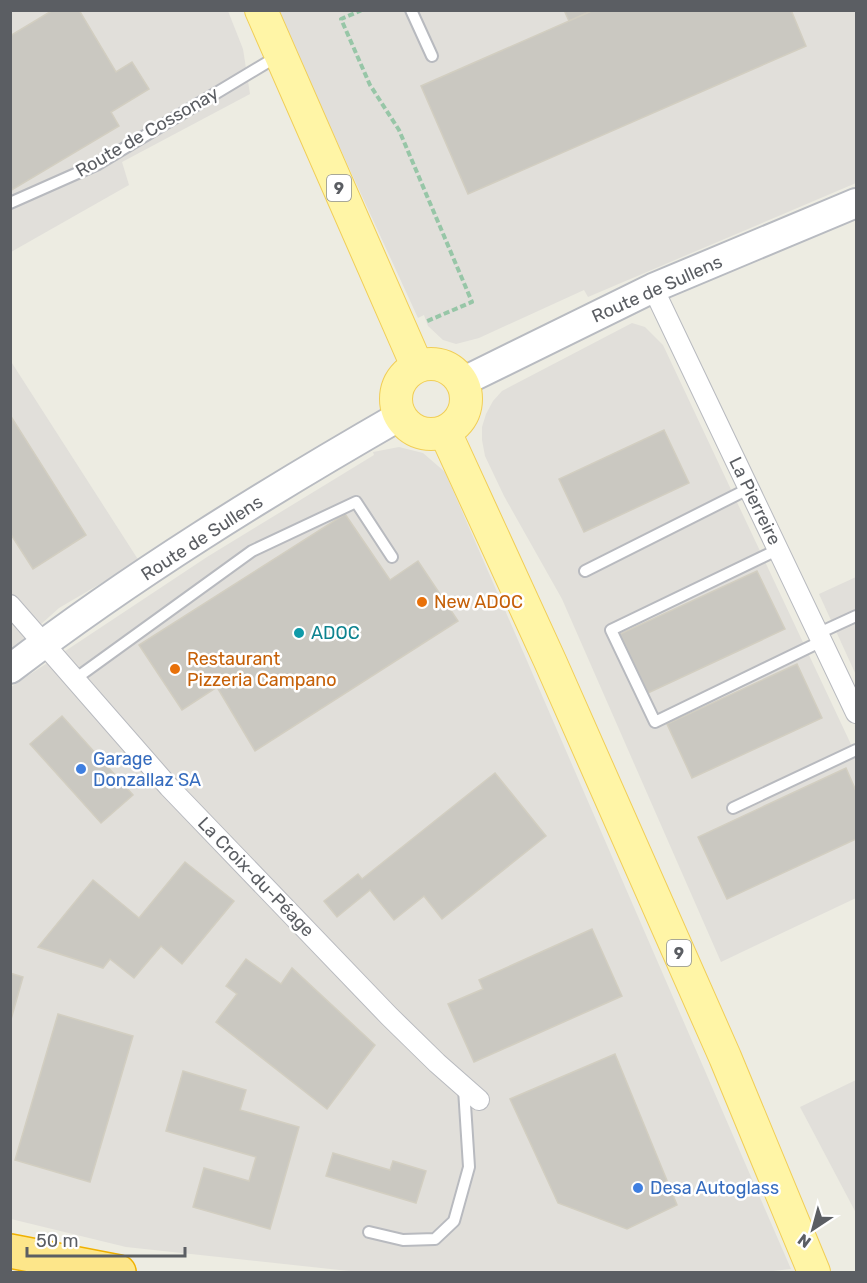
<svg xmlns="http://www.w3.org/2000/svg" width="867" height="1283" viewBox="0 0 867 1283" font-family="Rubik,sans-serif">
  <rect width="100%" height="100%" fill="#edece2"/>
  <g fill="#e1dfda">
    <polygon points="11,11 228,11 243,49 250,94 122,162 129,185 11,252"/>
    <polygon points="277,11 856,11 856,183 588,297 584,290 479,338 456,344 443,340 428,326 424,315 418,318"/>
    <polygon points="632,323 645,327 663,345 856,755 856,898 721,962 562,599 504,496 485,456 482,440 482,427 486,414 493,401 502,391"/>
    <polygon points="10,360 139,561 59,608 11,651"/>
    <polygon points="399,447 423,453 445,472 791,1269 764,1272 358,1272 126,1247 11,1219 11,687 207,557 374,455 373,452"/>
    <polygon points="856,577 856,675 819,594"/>
    <polygon points="856,1080 856,1213 800,1107"/>
  </g>
  <g fill="#cac8c1" stroke="#d2cec1" stroke-width="1.5">
    <polygon points="53,10 79,10 116,72 132,62 149,89 111,112 119,126 10,191 10,36"/>
    <polygon points="564,10 594,10 569,21"/>
    <polygon points="594,10 791,10 806,46 468,194 421,86"/>
    <polygon points="10,415 86,535 33,569 10,533"/>
    <polygon points="664,430 689,483 584,532 559,479"/>
    <polygon points="345,514 390,580 418,561 458,621 255,751 217,687 182,710 139,645"/>
    <polygon points="757,571 785,629 648,693 620,634"/>
    <polygon points="797,664 822,718 692,778 667,724"/>
    <polygon points="62,716 133,795 101,823 30,744"/>
    <polygon points="846,768 856,791 856,839 727,899 698,837"/>
    <polygon points="495,773 546,836 442,919 424,896 394,920 370,890 337,917 324,901 358,874 362,879"/>
    <polygon points="185,862 234,901 182,964 161,946 134,978 110,959 103,968 38,947 93,880 139,918"/>
    <polygon points="592,929 622,996 474,1062 448,1004 483,989 479,980"/>
    <polygon points="246,959 281,984 292,968 375,1045 327,1109 216,1022 237,994 226,986"/>
    <polygon points="10,973 23,977 10,1023"/>
    <polygon points="58,1014 133,1036 90,1182 15,1160"/>
    <polygon points="615,1054 677,1205 627,1229 558,1203 510,1099"/>
    <polygon points="183,1071 246,1090 240,1110 299,1127 270,1229 193,1207 204,1168 249,1181 256,1157 166,1131"/>
    <polygon points="333,1153 390,1170 393,1161 426,1171 416,1203 326,1176"/>
  </g>
  <g fill="none" stroke-linecap="round" stroke-linejoin="round">
    <defs>
      <g id="lane">
        <polyline points="411,10 432,56"/>
        <polyline points="10,203 98,164 278,56"/>
        <polyline points="779,549 611,630 655,722 822,641"/>
        <polyline points="585,571 750,488"/>
        <polyline points="819,633 856,616"/>
        <polyline points="75,679 252,551 356,502 392,557"/>
        <polyline points="733,808 856,750"/>
        <polyline points="369,1232 403,1240 435,1239 454,1221 469,1167 464,1089"/>
      </g>
      <g id="street">
        <polyline points="653,288 856,713"/>
        <polyline points="10,605 169,787 389,1016 437,1063 479,1100"/>
      </g>
      <g id="secondary">
        <polyline points="462,382 653,288 856,203"/>
        <path d="M10 669C133 575 266 493 400 416"/>
      </g>
      <g id="primary">
        <polyline points="261,10 417,366"/>
        <circle cx="431" cy="399" r="35"/>
        <polyline points="445,432 550,661 725,1057 814,1272"/>
      </g>
      <polyline id="highway" points="10,1251 119,1272"/>
    </defs>
    <use href="#lane" stroke="#b8babf" stroke-width="14"/>
    <use href="#street" stroke="#b8babf" stroke-width="22"/>
    <use href="#secondary" stroke="#b8bbc1" stroke-width="32"/>
    <use href="#primary" stroke="#f1ce57" stroke-width="34"/>
    <use href="#highway" stroke="#f0b100" stroke-width="36"/>
    <polyline stroke="#97c6a7" stroke-width="4" stroke-dasharray="6 3" stroke-linecap="butt" points="362,10 341,19 370,85 399,130 472,302 425,322"/>
    <use href="#lane" stroke="#fff" stroke-width="10"/>
    <use href="#street" stroke="#fff" stroke-width="20"/>
    <use href="#secondary" stroke="#fff" stroke-width="28"/>
    <use href="#primary" stroke="#fff5a6" stroke-width="32"/>
    <use href="#highway" stroke="#fde68a" stroke-width="33"/>
  </g>
  <g fill="#e8710a" stroke="#fff" stroke-width="2">
    <circle cx="422" cy="602" r="6"/>
    <circle cx="175" cy="669" r="6"/>
  </g>
  <circle fill="#0f9aa8" stroke="#fff" stroke-width="2" cx="299" cy="633" r="6"/>
  <g fill="#3f7fe0" stroke="#fff" stroke-width="2">
    <circle cx="81" cy="769" r="6"/>
    <circle cx="638" cy="1188" r="6"/>
  </g>
  <g text-anchor="middle" stroke-width="5" stroke-linejoin="round" paint-order="stroke">
    <g fill="#fff" stroke="#8c8e92" stroke-width="1.5">
      <rect x="327" y="175" width="24" height="26" rx="4.5"/>
      <rect x="667" y="940" width="24" height="26" rx="4.5"/>
    </g>
    <g font-size="16" font-weight="bold" fill="#5b5e63">
      <text x="339" y="194">9</text>
      <text x="679" y="959">9</text>
    </g>
    <g font-size="18" fill="#5b5e63" stroke="#fff">
      <text transform="translate(147 132) rotate(-30)" y="6">Route de Cossonay</text>
      <text transform="translate(657 289) rotate(-24)" y="6">Route de Sullens</text>
      <text transform="translate(755 501) rotate(64)" y="6">La Pierreire</text>
      <text transform="translate(202 538) rotate(-33)" y="6">Route de Sullens</text>
      <text transform="translate(256 877) rotate(46)" y="6">La Croix-du-Péage</text>
    </g>
    <g font-size="18" fill="#c56008" stroke="#fff" text-anchor="start">
      <text x="434" y="608">New ADOC</text>
      <text x="187" y="665">Restaurant<tspan x="187" dy="21">Pizzeria Campano</tspan></text>
    </g>
    <g font-size="18" fill="#0d838f" stroke="#fff" text-anchor="start">
      <text x="311" y="639">ADOC</text>
    </g>
    <g font-size="18" fill="#366cbe" stroke="#fff" text-anchor="start">
      <text x="93" y="765">Garage<tspan x="93" dy="21">Donzallaz SA</tspan></text>
      <text x="650" y="1194">Desa Autoglass</text>
    </g>
  </g>
  <rect width="867" height="1283" fill="none" stroke="#5b5e63" stroke-width="24"/>
  <g transform="translate(813 1229) rotate(216)" stroke="#ffffff" stroke-width="4.5" paint-order="stroke">
  <path d="M0-4.5L10 22L0 15L-10 22Z" fill="#5b5e63"/>
  <text y="-9" font-size="16" font-weight="bold" text-anchor="middle" fill="#5b5e63">N</text>
  </g>
  <path d="M27 1247v9h158v-9" fill="none" stroke="#5b5e63" stroke-width="3"/>
  <text x="36" y="1247" font-size="18" fill="#5b5e63" stroke="#ffffff" stroke-width="4.5" paint-order="stroke">50 m</text>
</svg>
